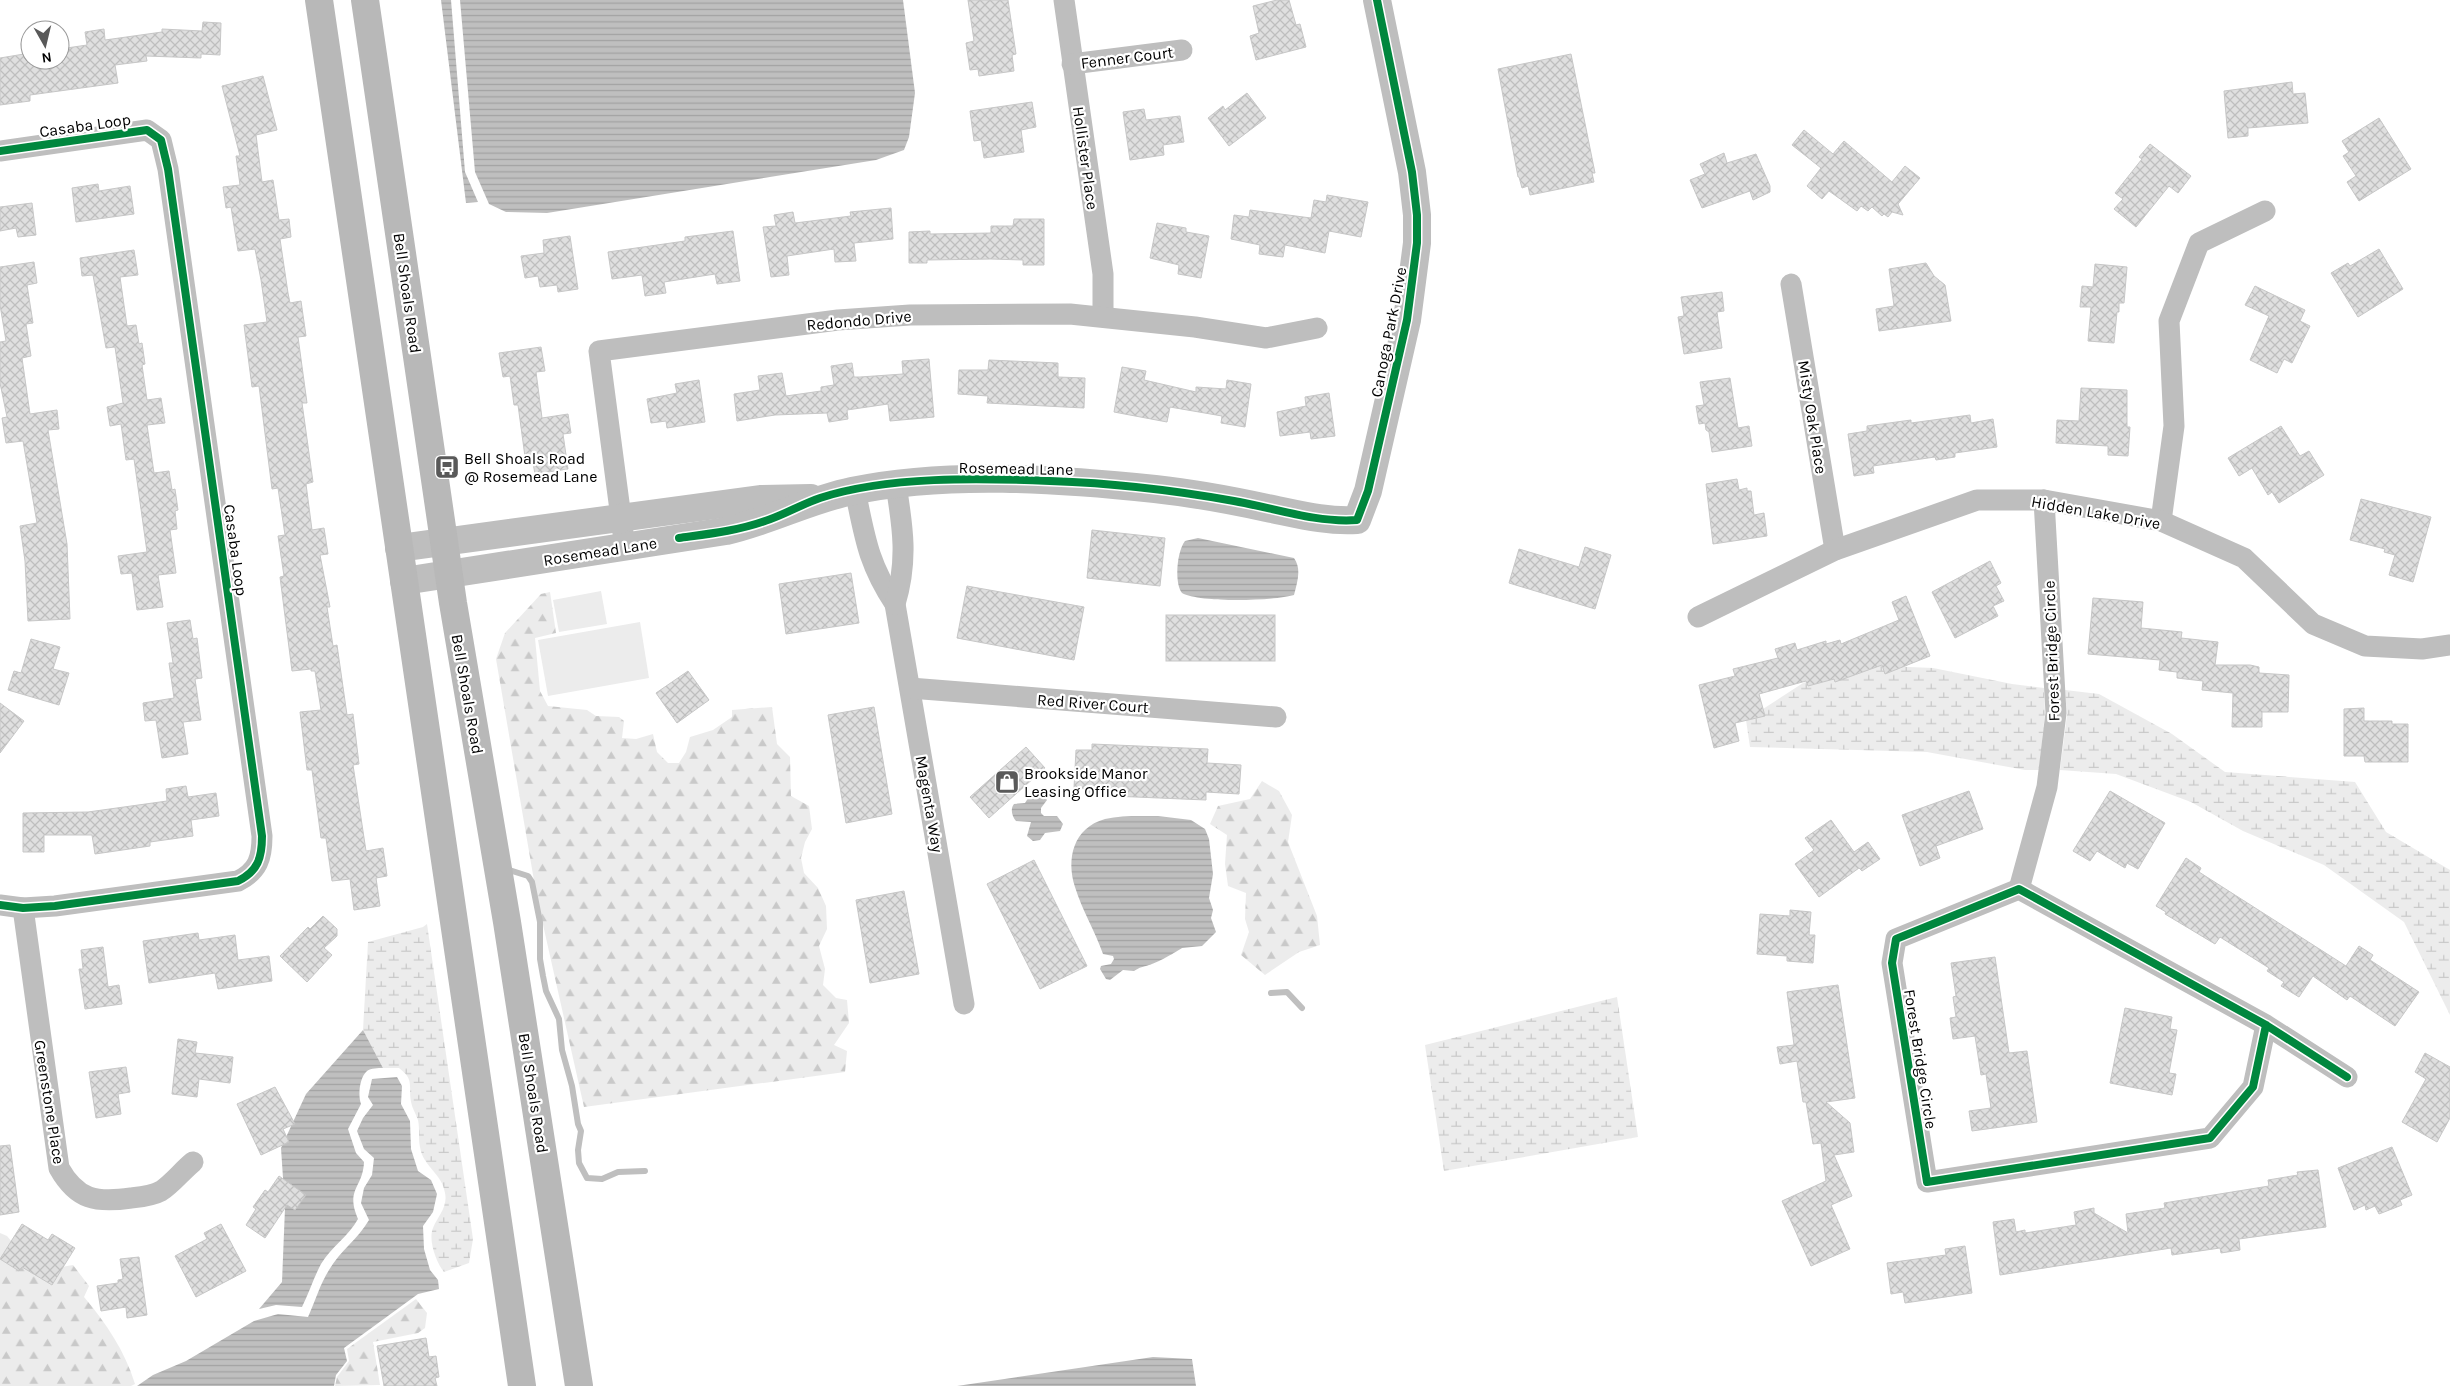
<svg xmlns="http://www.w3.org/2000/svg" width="2450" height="1386" viewBox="0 0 2450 1386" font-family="Karla,sans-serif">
  <defs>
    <pattern id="forest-firs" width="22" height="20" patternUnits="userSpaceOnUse" patternTransform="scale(1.25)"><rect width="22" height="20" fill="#ececec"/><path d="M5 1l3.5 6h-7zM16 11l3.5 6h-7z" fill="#c9c9c9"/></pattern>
    <pattern id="wetland-marsh" width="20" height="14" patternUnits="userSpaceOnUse" patternTransform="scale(1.25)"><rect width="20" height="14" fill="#ececec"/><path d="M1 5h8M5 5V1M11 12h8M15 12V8" fill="none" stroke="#c9c9c9"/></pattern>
    <pattern id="water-rules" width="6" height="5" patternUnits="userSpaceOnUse" patternTransform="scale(1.25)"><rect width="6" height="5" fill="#bfbfbf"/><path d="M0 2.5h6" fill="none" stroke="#a2a2a2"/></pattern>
    <pattern id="building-cross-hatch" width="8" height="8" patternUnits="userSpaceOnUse" patternTransform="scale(1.25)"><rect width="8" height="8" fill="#dfdfdf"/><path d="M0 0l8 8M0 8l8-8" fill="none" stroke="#bebebe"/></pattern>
  </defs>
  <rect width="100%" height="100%" fill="#fff"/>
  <g fill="url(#forest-firs)">
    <polygon points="550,592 556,633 535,638 540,691 548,706 587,710 596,716 619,717 624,721 622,738 636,739 653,734 657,752 668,763 679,763 686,752 690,737 713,730 732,717 732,710 772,707 777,744 790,757 791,796 809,806 812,829 805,842 801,858 804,873 818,888 826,906 827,929 819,946 825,969 823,985 836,998 847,1000 849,1023 834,1045 847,1051 845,1072 584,1107 537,898 496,659 505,633 541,594"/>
    <polygon points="1262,781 1279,791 1292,815 1288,842 1317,916 1320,945 1299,952 1265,975 1241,955 1249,932 1245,919 1246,893 1228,886 1225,864 1227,835 1210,824 1218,806 1250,799"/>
    <path d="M0 1233 7 1236 37 1271 73 1265 89 1286 84 1297C106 1323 125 1351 135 1384L131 1386H0Z"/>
    <polygon points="416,1299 427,1313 425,1328 418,1333 373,1342 380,1385 335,1386 337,1377 349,1361 347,1349"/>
  </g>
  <g fill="url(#wetland-marsh)">
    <polygon points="1862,665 1933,668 2012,684 2044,688 2045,713 2039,770 2025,770 1927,752 1750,747 1746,720 1803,683"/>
    <polygon points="2065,690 2099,694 2172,734 2225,772 2355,782 2386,832 2450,870 2450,1015 2404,922 2324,865 2243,831 2191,802 2116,774 2060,770 2067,715"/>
    <path d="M427 924 473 1239 469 1263 444 1272C436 1262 428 1240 433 1228 438 1216 448 1207 445 1193 442 1173 423 1167 420 1147 418 1138 420 1129 418 1120 416 1114 412 1108 411 1102 408 1086 415 1080 399 1068H383L363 1030 368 942 423 927Z"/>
    <polygon points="1617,997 1638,1137 1444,1171 1425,1045"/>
  </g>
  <g fill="#ececec">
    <polygon points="601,591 607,624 559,632 553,600"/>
    <polygon points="640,622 649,678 548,696 538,640"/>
  </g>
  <g fill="url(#water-rules)">
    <polygon points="441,0 451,0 465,172 478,202 466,203"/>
    <polygon points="460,0 903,0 915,93 909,137 904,150 876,160 547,213 506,212 489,204 475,172"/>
    <path d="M1198 538 1294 558C1302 569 1297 583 1294 595 1274 601 1200 603 1182 593 1174 583 1177 551 1185 541Z"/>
    <path d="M1041 790 1045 793 1047 800 1041 808V813L1044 816H1057L1063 824 1060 831 1045 833 1040 840 1033 841 1027 836 1031 822 1016 821C1012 816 1010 809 1014 804L1025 803 1032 792Z"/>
    <path d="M1158 816 1191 820 1205 829 1209 839 1213 874 1209 898 1213 910 1211 918 1216 932 1202 946 1182 948C1178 951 1155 964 1149 965 1143 967 1140 967 1134 971L1123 970 1110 980 1106 979 1100 969 1101 966 1111 964 1114 959 1113 956 1103 954C1095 931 1082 910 1075 887 1066 859 1073 828 1105 819 1122 815 1141 816 1158 816Z"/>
    <path d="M363 1030 383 1068C378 1068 371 1068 367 1071 359 1078 358 1096 361 1104L348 1129 356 1153 364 1162C363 1188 345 1189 358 1219 349 1236 331 1247 321 1264 314 1277 309 1293 302 1307L276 1305 259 1309 282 1282 285 1208 281 1148 306 1094Z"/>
    <path d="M397 1077 402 1086 401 1104 410 1121 411 1149 418 1171 431 1180 437 1194 433 1212 423 1226 424 1249 430 1270 438 1280 439 1289 418 1294 344 1348 347 1361 336 1375 334 1386H137L153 1375 186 1361 254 1321 278 1314 308 1317C315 1302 320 1284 329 1270 340 1251 358 1239 369 1220L361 1203 364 1188 372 1175 374 1158 364 1149 357 1131 363 1118 373 1105 368 1097 372 1079Z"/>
    <polygon points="1153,1357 1192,1359 1196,1386 957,1386"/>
  </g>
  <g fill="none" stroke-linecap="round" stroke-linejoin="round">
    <g stroke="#bfbfbf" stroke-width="6">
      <polyline points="506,869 528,876 532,882 540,922 540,959 543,976 546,991 559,1019 562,1050 572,1086 578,1124 581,1131 578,1150 579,1163 587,1178 602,1179 618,1172 645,1171"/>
      <polyline points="1271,993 1287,992 1302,1008"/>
    </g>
  </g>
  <g fill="url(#building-cross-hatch)" stroke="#c7c7c7">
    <polygon points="968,0 1008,0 1016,54 1012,55 1014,71 979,76 978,69 970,70 966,43 974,41"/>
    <polygon points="1277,0 1289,0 1296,25 1300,24 1306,47 1256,60 1250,36 1259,33 1253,6"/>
    <polygon points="203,22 221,23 220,55 201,54 201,58 146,56 147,61 115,65 118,83 30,95 30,101 0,105 0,58 30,53 30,60 60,60 60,49 87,45 85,32 104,29 105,40 162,32 162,29 202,31"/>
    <polygon points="1571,54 1595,173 1592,173 1594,182 1530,195 1528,186 1522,188 1519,177 1518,177 1498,69"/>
    <polygon points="263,76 277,130 256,135 262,182 273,180 279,220 289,219 291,237 280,239 288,293 290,303 301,301 306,336 298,337 307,403 302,403 313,482 306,484 312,530 324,528 328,554 320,555 330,607 327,607 333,646 337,645 347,715 353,714 359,764 353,765 366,851 383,848 387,876 376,878 380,906 354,910 350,879 332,881 326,838 321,838 312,770 307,770 300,712 321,710 315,671 311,671 311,669 292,671 280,577 284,576 278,536 285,535 278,488 272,489 259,386 252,387 244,325 267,322 261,280 255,249 238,251 231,207 226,208 223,187 240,185 236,156 240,156 222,86"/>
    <polygon points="2292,82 2293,94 2305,93 2308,123 2248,128 2248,136 2228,138 2224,91"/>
    <polygon points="1247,93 1266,118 1229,146 1208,118 1223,106 1225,110"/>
    <polygon points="1032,102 1036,127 1021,130 1024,152 984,158 981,140 974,141 970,111"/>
    <polygon points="1144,109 1146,120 1180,116 1184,142 1163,145 1164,155 1130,160 1123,112"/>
    <polygon points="2379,118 2411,169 2359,201 2347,182 2356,176 2343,156 2349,152 2342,141"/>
    <polygon points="1804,130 1833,154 1844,141 1892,182 1905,166 1920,178 1898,204 1903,215 1892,212 1888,217 1884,214 1882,216 1872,207 1868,211 1861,206 1857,211 1829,191 1822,199 1807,186 1821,168 1792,145"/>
    <polygon points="2150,144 2191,176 2178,193 2169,186 2136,227 2114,209 2123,199 2115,193 2142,159 2139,157"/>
    <polygon points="1724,153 1727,163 1756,154 1770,186 1770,192 1753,200 1750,191 1702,208 1690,180 1705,174 1700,164"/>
    <polygon points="98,184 99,191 130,186 134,214 76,222 72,188"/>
    <polygon points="1327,195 1368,202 1361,237 1329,231 1325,253 1285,245 1283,257 1259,254 1260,245 1231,239 1234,215 1249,217 1250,210 1311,218 1314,200 1326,202"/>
    <polygon points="32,203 36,235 18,237 16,228 0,231 0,207"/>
    <polygon points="891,208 893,239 854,243 856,261 835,262 834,249 787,256 789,275 771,277 763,227 776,226 774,215 793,212 795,223 851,216 850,212"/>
    <polygon points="1014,219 1044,219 1044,265 1023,265 1023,260 991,259 927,260 927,263 909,263 909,232 930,231 930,234 991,233 991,226 1013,226"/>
    <polygon points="1157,223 1186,228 1186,232 1209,236 1201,278 1178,274 1179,265 1150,258"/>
    <polygon points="733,231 740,281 717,284 715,274 664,282 666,293 645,296 642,275 612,279 608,252 685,241 685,237"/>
    <polygon points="570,236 578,289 558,292 557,285 540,287 538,276 525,278 521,256 544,253 543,240"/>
    <polygon points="2379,249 2403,289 2358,317 2331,273 2348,263 2350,266"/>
    <polygon points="134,250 138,275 120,277 127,326 136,325 139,344 142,343 145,364 142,365 147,400 161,398 165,423 147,425 154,473 169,471 172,490 175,489 178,510 175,511 177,529 170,530 176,573 158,575 163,607 137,610 132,573 121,574 118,556 147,552 134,459 126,460 121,424 110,426 107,407 123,403 115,347 106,348 93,275 82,276 80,258"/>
    <polygon points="34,262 37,283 27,285 33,323 26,324 31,356 22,358 30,414 57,410 59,429 48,430 67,544 70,619 28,621 25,561 20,526 37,523 23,441 6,443 2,418 7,417 0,383 0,342 6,341 0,305 0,267"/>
    <polygon points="1926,263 1934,276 1945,285 1951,321 1879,331 1876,309 1894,306 1889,269"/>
    <polygon points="2095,264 2127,267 2124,303 2119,303 2119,312 2117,312 2114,343 2088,341 2091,307 2080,307 2082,286 2093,287"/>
    <polygon points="2255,286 2305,310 2300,321 2310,326 2292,363 2284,359 2277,373 2250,360 2269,316 2245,305"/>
    <polygon points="1722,292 1724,311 1717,312 1722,348 1684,354 1678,317 1684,316 1681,297"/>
    <polygon points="541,347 545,371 536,372 542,418 568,414 571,433 563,434 568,469 535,474 533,463 526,464 518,405 514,405 510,376 503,377 499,353"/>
    <polygon points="929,359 934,417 890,421 888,404 847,410 848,419 829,422 827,413 775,415 737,421 734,394 760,390 758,376 782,373 786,396 821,391 821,387 834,385 831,366 852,363 854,377 860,377 903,374 902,361"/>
    <polygon points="989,360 1058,363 1058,377 1085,378 1084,408 987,403 988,396 958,394 959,370 988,370"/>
    <polygon points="1122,367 1146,371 1144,380 1196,392 1196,387 1226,389 1227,380 1251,384 1245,427 1221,423 1222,416 1170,407 1167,422 1114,412"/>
    <polygon points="1730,378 1738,428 1749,426 1752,446 1712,452 1709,432 1706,430 1705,423 1699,424 1696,406 1704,405 1700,382"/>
    <polygon points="699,380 705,422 667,428 666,421 651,423 647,399 677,393 675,384"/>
    <polygon points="2081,388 2127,390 2127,427 2130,427 2128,456 2108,455 2108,446 2056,443 2057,420 2079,421"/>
    <polygon points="1329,393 1335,436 1311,439 1310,432 1280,436 1277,412 1306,406 1305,397"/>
    <polygon points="1970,415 1971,423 1993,419 1997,447 1955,453 1955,457 1936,460 1935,457 1873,466 1874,473 1854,476 1848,434 1867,431 1867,426 1911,420 1911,423"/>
    <polygon points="2281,426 2300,456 2309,451 2324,475 2279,503 2272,492 2268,495 2252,468 2239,476 2228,458"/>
    <polygon points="1737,479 1739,490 1747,488 1747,491 1751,491 1754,515 1764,513 1767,536 1713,544 1706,484"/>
    <polygon points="2361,499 2431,517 2413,582 2389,575 2395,555 2384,552 2385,549 2350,540"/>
    <polygon points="1092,530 1165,538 1160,586 1087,578"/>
    <polygon points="1585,547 1611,555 1595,609 1509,583 1519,549 1579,567"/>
    <polygon points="1990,561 2001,583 1996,586 2004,601 1993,606 1998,616 1955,638 1932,592"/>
    <polygon points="851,573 859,623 786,634 779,584"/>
    <polygon points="967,586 1084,607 1074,660 957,638"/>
    <polygon points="1906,596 1930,656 1885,674 1882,665 1835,682 1834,679 1808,686 1806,681 1759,694 1765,716 1735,723 1739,741 1714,748 1699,685 1735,676 1733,669 1778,658 1775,649 1795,643 1797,650 1826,641 1826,644 1840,640 1841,644 1899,620 1892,602"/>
    <polygon points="2093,598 2143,602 2141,628 2182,632 2181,638 2218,642 2215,665 2250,665 2259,667 2259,673 2289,675 2288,712 2262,712 2262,727 2232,727 2233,693 2202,690 2203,681 2177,678 2177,672 2159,670 2160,660 2088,654"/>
    <rect x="1166" y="615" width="109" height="46"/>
    <polygon points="190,620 193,639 197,638 202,678 195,679 201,720 183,722 188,754 162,758 156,720 145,721 143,703 174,698 169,663 173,663 167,623"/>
    <polygon points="31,639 60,647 53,669 69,673 59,705 8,690 14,671 21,673"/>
    <polygon points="688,671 709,700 677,723 656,693"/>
    <polygon points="0,703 24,721 0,753"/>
    <polygon points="874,707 892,814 846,823 828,715"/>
    <polygon points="2364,708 2364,721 2392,721 2392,724 2408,724 2408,762 2365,762 2364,756 2344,756 2344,709"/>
    <polygon points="1092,744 1208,749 1207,763 1241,765 1239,794 1206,792 1206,800 1089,795 1089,789 1074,788 1076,750 1092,750"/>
    <polygon points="1026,747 1045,768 989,818 970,797"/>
    <polygon points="186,786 188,797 216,793 219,816 191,820 193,836 150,842 150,846 95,854 92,835 44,835 44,852 23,852 23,813 88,812 167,801 166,789"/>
    <polygon points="1969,791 1983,829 1936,846 1940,858 1920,866 1902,815"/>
    <polygon points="2110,791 2165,823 2138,869 2127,863 2125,868 2097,851 2090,861 2073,851"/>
    <polygon points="1831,820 1854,852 1868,842 1880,859 1862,871 1859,868 1819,897 1795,864 1814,850 1805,838"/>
    <polygon points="2186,858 2201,868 2199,872 2346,966 2359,946 2373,955 2370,960 2419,992 2395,1026 2350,996 2347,1000 2313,976 2299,997 2281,986 2284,982 2267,971 2269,968 2220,937 2215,944 2165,914 2166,912 2156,906"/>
    <polygon points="1034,860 1087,966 1040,989 987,884"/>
    <polygon points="904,891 919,974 870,983 856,900"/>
    <polygon points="1790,910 1811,912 1809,935 1815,935 1813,963 1787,961 1787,956 1757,954 1760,914 1790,916"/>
    <polygon points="323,916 337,929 337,936 324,948 332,955 307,982 280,956 308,927 310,929"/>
    <polygon points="198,933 199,940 235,935 238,960 269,956 272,981 218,989 215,973 149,983 143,941"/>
    <polygon points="103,947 108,987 119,985 122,1004 85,1009 79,969 83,969 81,950"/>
    <polygon points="1995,957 2009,1053 2027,1051 2037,1122 1972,1131 1969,1111 1991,1108 1986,1074 1981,1075 1975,1036 1953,1039 1950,1018 1956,1017 1953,997 1956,996 1951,963"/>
    <polygon points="1838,985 1855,1098 1826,1102 1850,1123 1854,1152 1834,1155 1852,1196 1831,1205 1850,1249 1811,1266 1782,1201 1826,1181 1821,1143 1813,1144 1806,1102 1803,1102 1797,1061 1780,1064 1777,1047 1794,1045 1787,992"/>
    <polygon points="2125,1008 2172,1017 2170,1029 2177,1030 2169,1073 2176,1074 2172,1095 2110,1083"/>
    <polygon points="178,1039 197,1042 195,1053 233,1057 230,1083 199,1079 197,1097 172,1094"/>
    <polygon points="2425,1053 2450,1067 2450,1118 2437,1142 2402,1122 2426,1079 2415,1072"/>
    <polygon points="126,1067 130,1092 118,1094 121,1114 96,1118 89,1072"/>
    <polygon points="275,1087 295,1124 283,1129 289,1142 261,1155 237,1104"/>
    <polygon points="10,1145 19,1212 0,1215 0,1146"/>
    <polygon points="2392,1147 2412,1195 2400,1200 2402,1205 2379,1214 2375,1206 2366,1210 2365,1205 2354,1210 2338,1168"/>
    <polygon points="2318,1170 2326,1227 2239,1239 2240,1250 2221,1253 2220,1248 2172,1255 2171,1248 2000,1275 1993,1222 2014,1219 2016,1232 2025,1230 2025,1233 2076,1225 2074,1212 2094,1208 2094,1213 2128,1233 2126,1214 2165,1208 2164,1203 2269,1186 2268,1180 2298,1175 2297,1172"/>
    <polygon points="279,1176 306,1195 295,1210 287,1205 265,1238 246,1225 256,1209 253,1207 265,1190 268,1192"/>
    <polygon points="22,1224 48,1240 52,1234 75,1248 52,1285 22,1267 19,1271 0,1259"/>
    <polygon points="221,1224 246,1271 196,1297 175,1256 207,1239 204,1233"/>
    <polygon points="1965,1246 1972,1293 1905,1303 1903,1292 1891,1294 1887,1263 1946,1255 1945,1249"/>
    <polygon points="139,1257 147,1315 127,1318 126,1307 101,1311 97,1286 118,1283 118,1280 123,1279 120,1259"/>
    <polygon points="426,1338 429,1357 436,1356 439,1377 435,1378 437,1386 384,1386 377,1346"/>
  </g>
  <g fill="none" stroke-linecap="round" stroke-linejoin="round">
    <g stroke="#bebebe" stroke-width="21">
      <polyline points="1064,0 1103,274 1103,316"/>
      <polyline points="1072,64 1182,50"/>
      <path d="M0 151 147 130 161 140 168 169 262 836C262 858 258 871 238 881L55 906 23 908 0 905"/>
      <polyline points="1791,284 1835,550"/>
      <path d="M855 490C865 538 868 563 895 604L964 1004"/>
      <polyline points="2161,521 2174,426 2169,321 2199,243 2265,211"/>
      <polyline points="625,548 599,351 838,320 910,315 1070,314 1195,327 1266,338 1317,328"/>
      <path d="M895 604C908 561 903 528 896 485"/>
      <polyline points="1698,617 1835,550 1977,500 2044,500 2161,521 2244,558 2313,624 2365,646 2422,649 2450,645"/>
      <polyline points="910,688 1276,717"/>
      <polyline points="2019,889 2047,787 2056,713 2044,500"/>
      <path d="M23 908 59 1168C77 1200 96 1203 131 1198 140 1197 152 1196 161 1191 172 1184 182 1171 193 1162"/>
      <polyline points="2266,1025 2253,1087 2210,1138 1927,1182 1892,963 1896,939 2019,889 2266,1025 2347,1077"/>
    </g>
    <g stroke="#bebebe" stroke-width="28">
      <polyline points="399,548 760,499 811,498"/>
      <path d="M404 581 726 531C770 521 809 500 852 491 946 471 1060 479 1155 489 1192 493 1230 500 1267 508 1297 514 1326 522 1357 520L1368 491 1407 320 1417 243V215L1412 172 1377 0"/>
    </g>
    <g stroke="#b8b8b8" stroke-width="28">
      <polyline points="319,0 522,1386"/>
      <polyline points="365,0 453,603 507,922 579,1386"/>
    </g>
    <defs>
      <g id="cycleway">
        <path d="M0 151 147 130 161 140 168 169 262 836C262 858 258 871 238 881L55 906 23 908 0 905"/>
        <path d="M679 538C708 534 737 531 765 521 784 515 802 504 820 498 887 476 980 478 1050 481 1111 483 1173 490 1234 501 1274 508 1316 523 1357 520L1368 491 1407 320 1417 243V215L1412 172 1377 0"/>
        <polyline points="2266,1025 2253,1087 2210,1138 1927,1182 1892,963 1896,939 2019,889 2266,1025 2347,1077"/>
      </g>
    </defs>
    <use href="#cycleway" stroke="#fff" stroke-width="11"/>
    <use href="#cycleway" stroke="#00873e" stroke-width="8"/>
  </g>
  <defs>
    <symbol id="bus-square" viewBox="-11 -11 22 22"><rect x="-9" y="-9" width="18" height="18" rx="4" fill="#595959" stroke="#fff"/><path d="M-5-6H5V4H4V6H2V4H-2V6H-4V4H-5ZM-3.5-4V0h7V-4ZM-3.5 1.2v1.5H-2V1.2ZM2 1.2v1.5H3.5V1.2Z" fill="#fff"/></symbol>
    <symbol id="shop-square" viewBox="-11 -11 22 22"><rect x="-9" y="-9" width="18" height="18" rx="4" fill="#595959" stroke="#fff"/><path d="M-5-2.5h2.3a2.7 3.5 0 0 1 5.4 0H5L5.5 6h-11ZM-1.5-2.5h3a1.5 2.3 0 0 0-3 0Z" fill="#fff"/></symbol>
  </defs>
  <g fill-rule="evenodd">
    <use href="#bus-square" x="433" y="453" width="28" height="28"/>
    <use href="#shop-square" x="993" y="768" width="28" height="28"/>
  </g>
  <g text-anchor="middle" stroke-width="4.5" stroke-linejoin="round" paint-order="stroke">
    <g font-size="16" fill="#000" stroke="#fff">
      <text transform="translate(1127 57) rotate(-7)" y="6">Fenner Court</text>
      <text transform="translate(85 125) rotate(-8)" y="6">Casaba Loop</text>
      <text transform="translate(1086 158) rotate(82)" y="6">Hollister Place</text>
      <text transform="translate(408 293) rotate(82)" y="6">Bell Shoals Road</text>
      <text transform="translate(859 320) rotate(-5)" y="6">Redondo Drive</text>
      <text transform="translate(1388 332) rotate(-79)" y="6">Canoga Park Drive</text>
      <text transform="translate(1813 417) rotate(81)" y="6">Misty Oak Place</text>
      <text transform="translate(1016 468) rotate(1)" y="6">Rosemead Lane</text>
      <text transform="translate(2096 512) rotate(10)" y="6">Hidden Lake Drive</text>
      <text transform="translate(236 550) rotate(82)" y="6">Casaba Loop</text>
      <text transform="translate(600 551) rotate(-9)" y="6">Rosemead Lane</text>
      <text transform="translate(2051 651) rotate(-92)" y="6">Forest Bridge Circle</text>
      <text transform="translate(468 694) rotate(80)" y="6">Bell Shoals Road</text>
      <text transform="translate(1093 703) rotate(4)" y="6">Red River Court</text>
      <text transform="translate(930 804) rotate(80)" y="6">Magenta Way</text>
      <text transform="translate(1921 1059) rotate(81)" y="6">Forest Bridge Circle</text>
      <text transform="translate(534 1093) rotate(81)" y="6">Bell Shoals Road</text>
      <text transform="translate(50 1102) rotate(81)" y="6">Greenstone Place</text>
    </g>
    <g font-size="16" fill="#000" stroke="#fff" text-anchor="start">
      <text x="464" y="464">Bell Shoals Road<tspan x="464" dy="18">@ Rosemead Lane</tspan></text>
      <text x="1024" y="779">Brookside Manor<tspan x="1024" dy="18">Leasing Office</tspan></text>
    </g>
  </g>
  <g transform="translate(45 45) rotate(172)"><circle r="24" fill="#ffffff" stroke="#999999"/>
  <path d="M0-4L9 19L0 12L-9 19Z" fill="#595959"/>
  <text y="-8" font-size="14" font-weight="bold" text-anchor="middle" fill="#000000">N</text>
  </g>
</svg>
